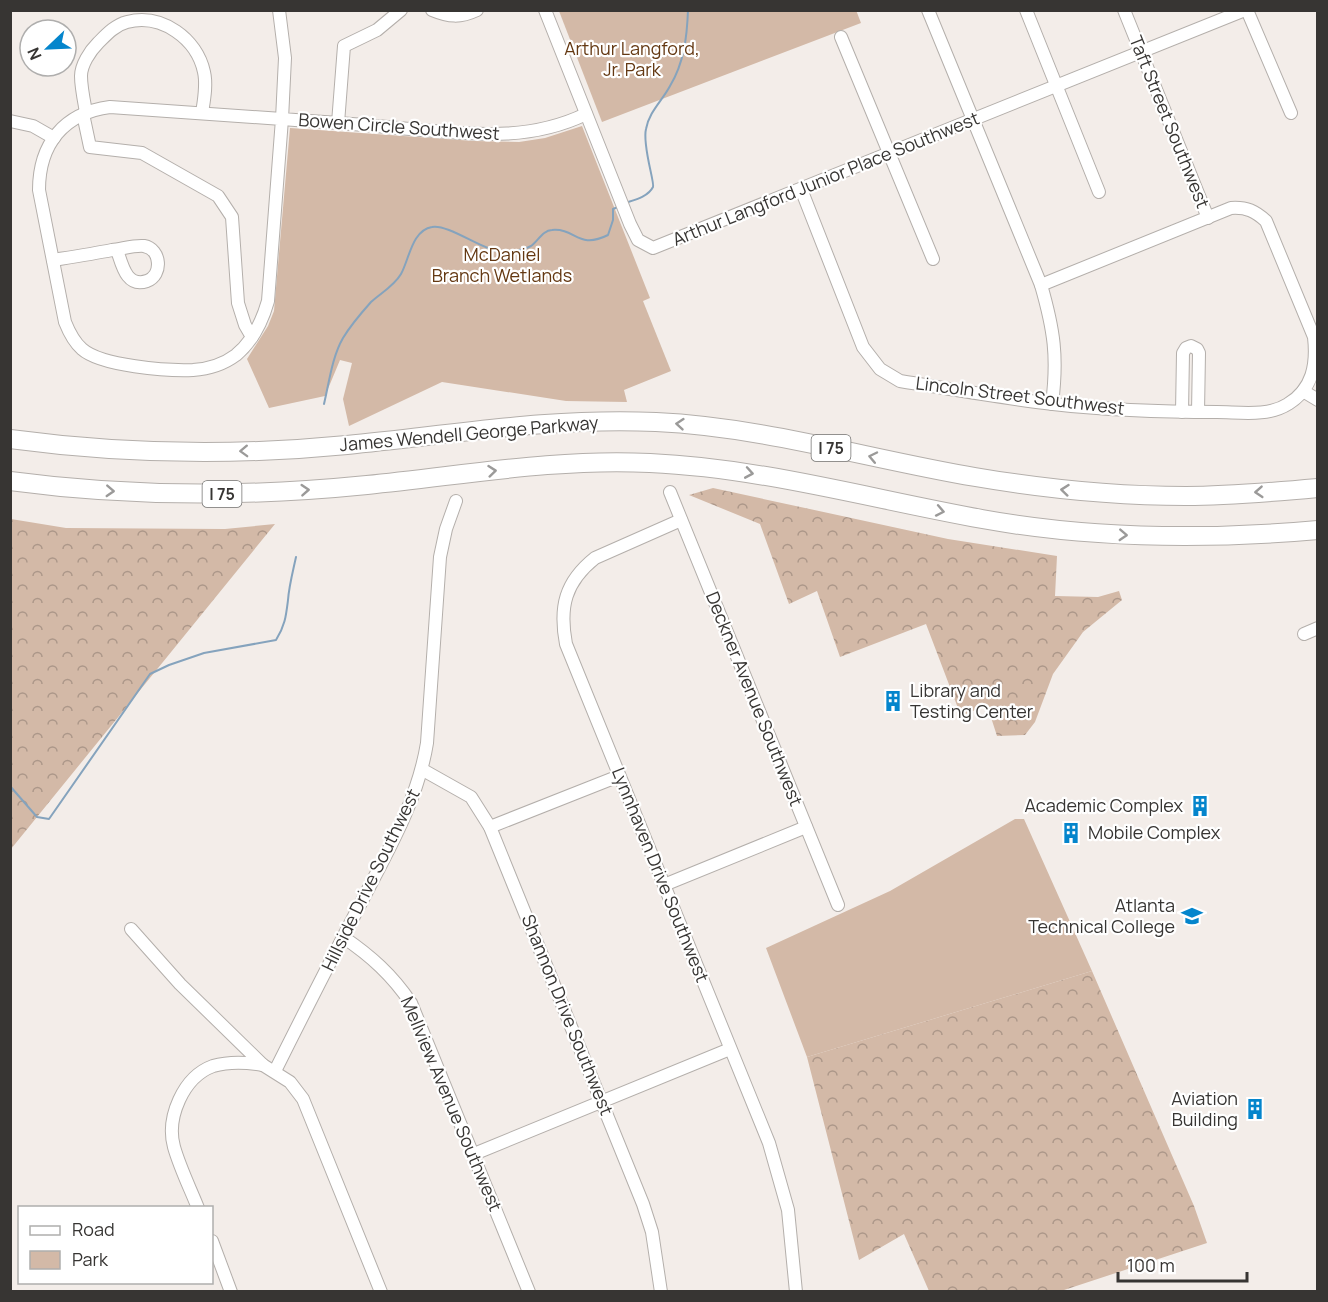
<svg xmlns="http://www.w3.org/2000/svg" width="1328" height="1302" viewBox="0 0 1328 1302" font-family="Manrope,sans-serif">
  <defs>
    <pattern id="forest-crowns" width="20" height="18" patternUnits="userSpaceOnUse" patternTransform="scale(1.5)"><rect width="20" height="18" fill="#d3b9a7"/><path d="M2 6a3 3 0 1 1 6 0M12 15a3 3 0 1 1 6 0" fill="none" stroke="#ac9789"/></pattern>
  </defs>
  <rect width="100%" height="100%" fill="#f3ede9"/>
  <g fill="url(#forest-crowns)">
    <polygon points="713,488 948,539 1057,556 1055,596 1098,597 1119,591 1122,600 1083,632 1053,674 1035,722 1025,735 997,736 987,705 961,716 926,624 840,657 817,591 789,604 760,524 689,495"/>
    <polygon points="11,519 66,528 225,529 275,524 11,849"/>
    <polygon points="1092,971 1194,1206 1207,1243 1058,1292 929,1291 904,1234 859,1260 807,1057"/>
  </g>
  <g fill="#d3b9a7">
    <polygon points="856,10 861,23 602,122 559,11"/>
    <polygon points="582,126 650,298 643,301 671,371 624,390 627,402 566,401 442,382 349,426 343,399 352,363 340,360 325,396 269,408 247,359 268,326 274,311 290,128 474,141 519,142 545,138"/>
    <polygon points="1015,819 1024,819 1092,971 807,1057 766,948 890,891"/>
  </g>
  <g fill="none" stroke-linecap="round" stroke-linejoin="round">
    <g stroke="#85a3bd" stroke-width="2">
      <path d="M625 203C634 200 648 197 653 187 655 183 642 145 646 129 649 112 662 101 670 86 684 63 687 37 688 10"/>
      <path d="M324 404C329 383 332 357 343 338 349 328 363 311 371 302 381 293 394 286 401 274 409 260 412 230 432 227 448 224 481 249 500 252 508 253 523 250 531 246 538 241 543 230 552 230 576 228 578 250 608 235L613 220V209L618 207"/>
      <path d="M10 786 37 817 49 819 150 674 169 665 204 653 276 640C285 626 286 616 288 600 289 586 293 571 296 557"/>
    </g>
    <defs>
      <g id="minor">
        <path d="M279 10 285 58 282 119C325 122 367 125 410 129 472 134 528 142 586 114"/>
        <path d="M432 10C449 17 460 18 477 10"/>
        <polyline points="545,10 630,224 638,240 653,248 1245,10"/>
        <path d="M928 10 1041 285C1054 330 1058 357 1052 404"/>
        <polyline points="1026,10 1099,192"/>
        <polyline points="1124,10 1208,218"/>
        <polyline points="1247,10 1291,113"/>
        <polyline points="841,37 933,259"/>
        <path d="M110 107 282 119 268 301C262 322 253 341 236 355 224 364 208 369 193 370 167 371 101 366 82 349 74 342 69 332 65 322L39 190C39 144 64 113 110 107Z"/>
        <path d="M86 112C84 101 81 87 81 76 81 65 90 51 98 43 106 35 115 25 127 22 162 13 197 39 204 72 207 85 204 100 202 113"/>
        <polyline points="83,114 90,147 142,153 218,196 232,217 238,303 245,325 252,337"/>
        <polyline points="10,121 33,126 54,138"/>
        <polyline points="338,123 344,46 377,30 401,10"/>
        <path d="M801 189 863 347 880 369 900 381C951 389 1002 398 1053 404 1107 410 1162 412 1217 412 1239 412 1268 417 1288 404 1313 389 1317 364 1314 337L1266 221C1255 211 1247 207 1231 208L1041 285"/>
        <path d="M53 260C72 257 92 254 112 250 122 249 134 245 144 246 161 249 163 275 147 281 126 288 122 264 117 250"/>
        <polyline points="1303,391 1318,400"/>
        <polyline points="1182,412 1183,353 1186,348 1191,346 1197,349 1199,353 1198,412"/>
        <polyline points="670,492 838,905"/>
        <path d="M681 520 595 558C565 582 559 607 566 644L769 1143 788 1210 796 1292"/>
        <polyline points="1304,634 1318,628"/>
        <polyline points="423,770 471,797 490,827 643,1204 652,1232 661,1292"/>
        <polyline points="490,827 619,776"/>
        <polyline points="664,885 806,827"/>
        <polyline points="131,929 180,984 263,1065 290,1082 303,1099 381,1292"/>
        <path d="M343 937C371 956 392 975 411 1003L529 1292"/>
        <path d="M275 1071C304 1013 333 956 363 899 389 849 418 799 427 743L440 557 446 529 456 501"/>
        <polyline points="474,1154 730,1049"/>
        <path d="M198 1208C190 1188 180 1168 174 1147 166 1118 183 1077 213 1066 230 1061 246 1062 263 1065"/>
        <polyline points="212,1241 231,1292"/>
      </g>
      <g id="highway">
        <path d="M10 439C122 454 235 456 347 445 450 435 552 417 656 422 764 427 869 459 975 477 1045 489 1115 496 1186 496 1229 496 1274 492 1318 488"/>
        <path d="M10 481C129 497 248 497 367 485 460 476 555 458 650 463 762 468 871 499 982 519 1093 539 1205 540 1318 530"/>
      </g>
    </defs>
    <use href="#minor" stroke="#b4afab" stroke-width="14"/>
    <use href="#highway" stroke="#b4afab" stroke-width="20"/>
    <use href="#minor" stroke="#fff" stroke-width="12"/>
    <use href="#highway" stroke="#fff" stroke-width="18"/>
  </g>
  <defs><path id="oneway-chevron" d="M-2-3.5L2.5 0L-2 3.5" fill="none" stroke-width="1.6" stroke-linecap="round" stroke-linejoin="round" transform="scale(1.5)"/></defs>
  <g stroke="#9b9a99">
    <use href="#oneway-chevron" transform="translate(680 424) rotate(-175)"/>
    <use href="#oneway-chevron" transform="translate(244 451) rotate(178)"/>
    <use href="#oneway-chevron" transform="translate(873 457) rotate(-168)"/>
    <use href="#oneway-chevron" transform="translate(492 471) rotate(-6)"/>
    <use href="#oneway-chevron" transform="translate(749 473) rotate(10)"/>
    <use href="#oneway-chevron" transform="translate(305 490) rotate(-4)"/>
    <use href="#oneway-chevron" transform="translate(1065 490) rotate(-174)"/>
    <use href="#oneway-chevron" transform="translate(110 491) rotate(3)"/>
    <use href="#oneway-chevron" transform="translate(1259 492) rotate(176)"/>
    <use href="#oneway-chevron" transform="translate(940 511) rotate(11)"/>
    <use href="#oneway-chevron" transform="translate(1123 535) rotate(3)"/>
  </g>
  <defs>
    <symbol id="building-bare" viewBox="-9 -9 18 18"><path d="M-4-6H4V6H1V3H-1V6H-4ZM-2.5-4.3h1.7v1.8h-1.7ZM.8-4.3h1.7v1.8H.8ZM-2.5-1h1.7V.8h-1.7ZM.8-1h1.7V.8H.8Z" fill="#0485cc" stroke="#fff" stroke-width="2.5" paint-order="stroke"/></symbol>
    <symbol id="university-bare" viewBox="-9 -9 18 18"><path d="M0-5L7-2L0 1L-7-2ZM-4 1L0 2.5L4 1V4Q0 6-4 4Z" fill="#0485cc" stroke="#fff" stroke-width="2.5" paint-order="stroke"/></symbol>
  </defs>
  <g fill-rule="evenodd">
    <use href="#building-bare" x="878" y="686" width="30" height="30"/>
    <use href="#building-bare" x="1185" y="791" width="30" height="30"/>
    <use href="#building-bare" x="1056" y="818" width="30" height="30"/>
    <use href="#university-bare" x="1177" y="901" width="30" height="30"/>
    <use href="#building-bare" x="1240" y="1094" width="30" height="30"/>
  </g>
  <g text-anchor="middle" stroke-width="4.5" stroke-linejoin="round" paint-order="stroke">
    <g fill="#fff" stroke="#737270" stroke-width="1.5">
      <rect x="811.5" y="435" width="39" height="26" rx="4.5"/>
      <rect x="202.5" y="481" width="39" height="26" rx="4.5"/>
    </g>
    <g font-size="16" font-weight="bold" fill="#373533">
      <text x="831" y="454">I 75</text>
      <text x="222" y="500">I 75</text>
    </g>
    <g font-size="18" fill="#643812" stroke="#fff">
      <text x="632" y="55">Arthur Langford,<tspan x="632" dy="21">Jr. Park</tspan></text>
      <text x="502" y="261">McDaniel<tspan x="502" dy="21">Branch Wetlands</tspan></text>
    </g>
    <g font-size="18" fill="#373533" stroke="#fff">
      <text transform="translate(1169 122) rotate(68)" y="6">Taft Street Southwest</text>
      <text transform="translate(399 127) rotate(4)" y="6">Bowen Circle Southwest</text>
      <text transform="translate(826 179) rotate(-22)" y="6">Arthur Langford Junior Place Southwest</text>
      <text transform="translate(1020 396) rotate(7)" y="6">Lincoln Street Southwest</text>
      <text transform="translate(469 434) rotate(-5)" y="6">James Wendell George Parkway</text>
      <text transform="translate(754 699) rotate(68)" y="6">Deckner Avenue Southwest</text>
      <text transform="translate(660 875) rotate(68)" y="6">Lynnhaven Drive Southwest</text>
      <text transform="translate(371 880) rotate(-64)" y="6">Hillside Drive Southwest</text>
      <text transform="translate(567 1015) rotate(68)" y="6">Shannon Drive Southwest</text>
      <text transform="translate(451 1104) rotate(67)" y="6">Mellview Avenue Southwest</text>
    </g>
    <g font-size="18" fill="#373533" stroke="#fff" text-anchor="end">
      <text x="910" y="697" text-anchor="start">Library and<tspan x="910" dy="21">Testing Center</tspan></text>
      <text x="1183" y="812">Academic Complex</text>
      <text x="1088" y="839" text-anchor="start">Mobile Complex</text>
      <text x="1175" y="912">Atlanta<tspan x="1175" dy="21">Technical College</tspan></text>
      <text x="1238" y="1105">Aviation<tspan x="1238" dy="21">Building</tspan></text>
    </g>
  </g>
  <rect width="1328" height="1302" fill="none" stroke="#373533" stroke-width="24"/>
  <rect x="18" y="1206" width="195" height="78" fill="#ffffff" stroke="#afaead" stroke-width="1.5"/>
  <rect x="30" y="1226" width="30" height="9" fill="#ffffff" stroke="#afaead" stroke-width="1.5"/>
  <text x="72" y="1236" font-size="18" fill="#373533">Road</text>
  <rect x="30" y="1251" width="30" height="18" fill="#d3b9a7" stroke="#afaead" stroke-width="1.5"/>
  <text x="72" y="1266" font-size="18" fill="#373533">Park</text>
  <g transform="translate(48 48) rotate(247)"><circle r="28" fill="#ffffff" stroke="#afaead" stroke-width="1.5"/>
  <path d="M0-4.5L10 22L0 15L-10 22Z" fill="#0485cc"/>
  <text y="-9" font-size="16" font-weight="bold" text-anchor="middle" fill="#373533">N</text>
  </g>
  <path d="M1118 1272v9h129v-9" fill="none" stroke="#373533" stroke-width="3"/>
  <text x="1127" y="1272" font-size="18" fill="#373533" stroke="#ffffff" stroke-width="4.5" paint-order="stroke">100 m</text>
</svg>
